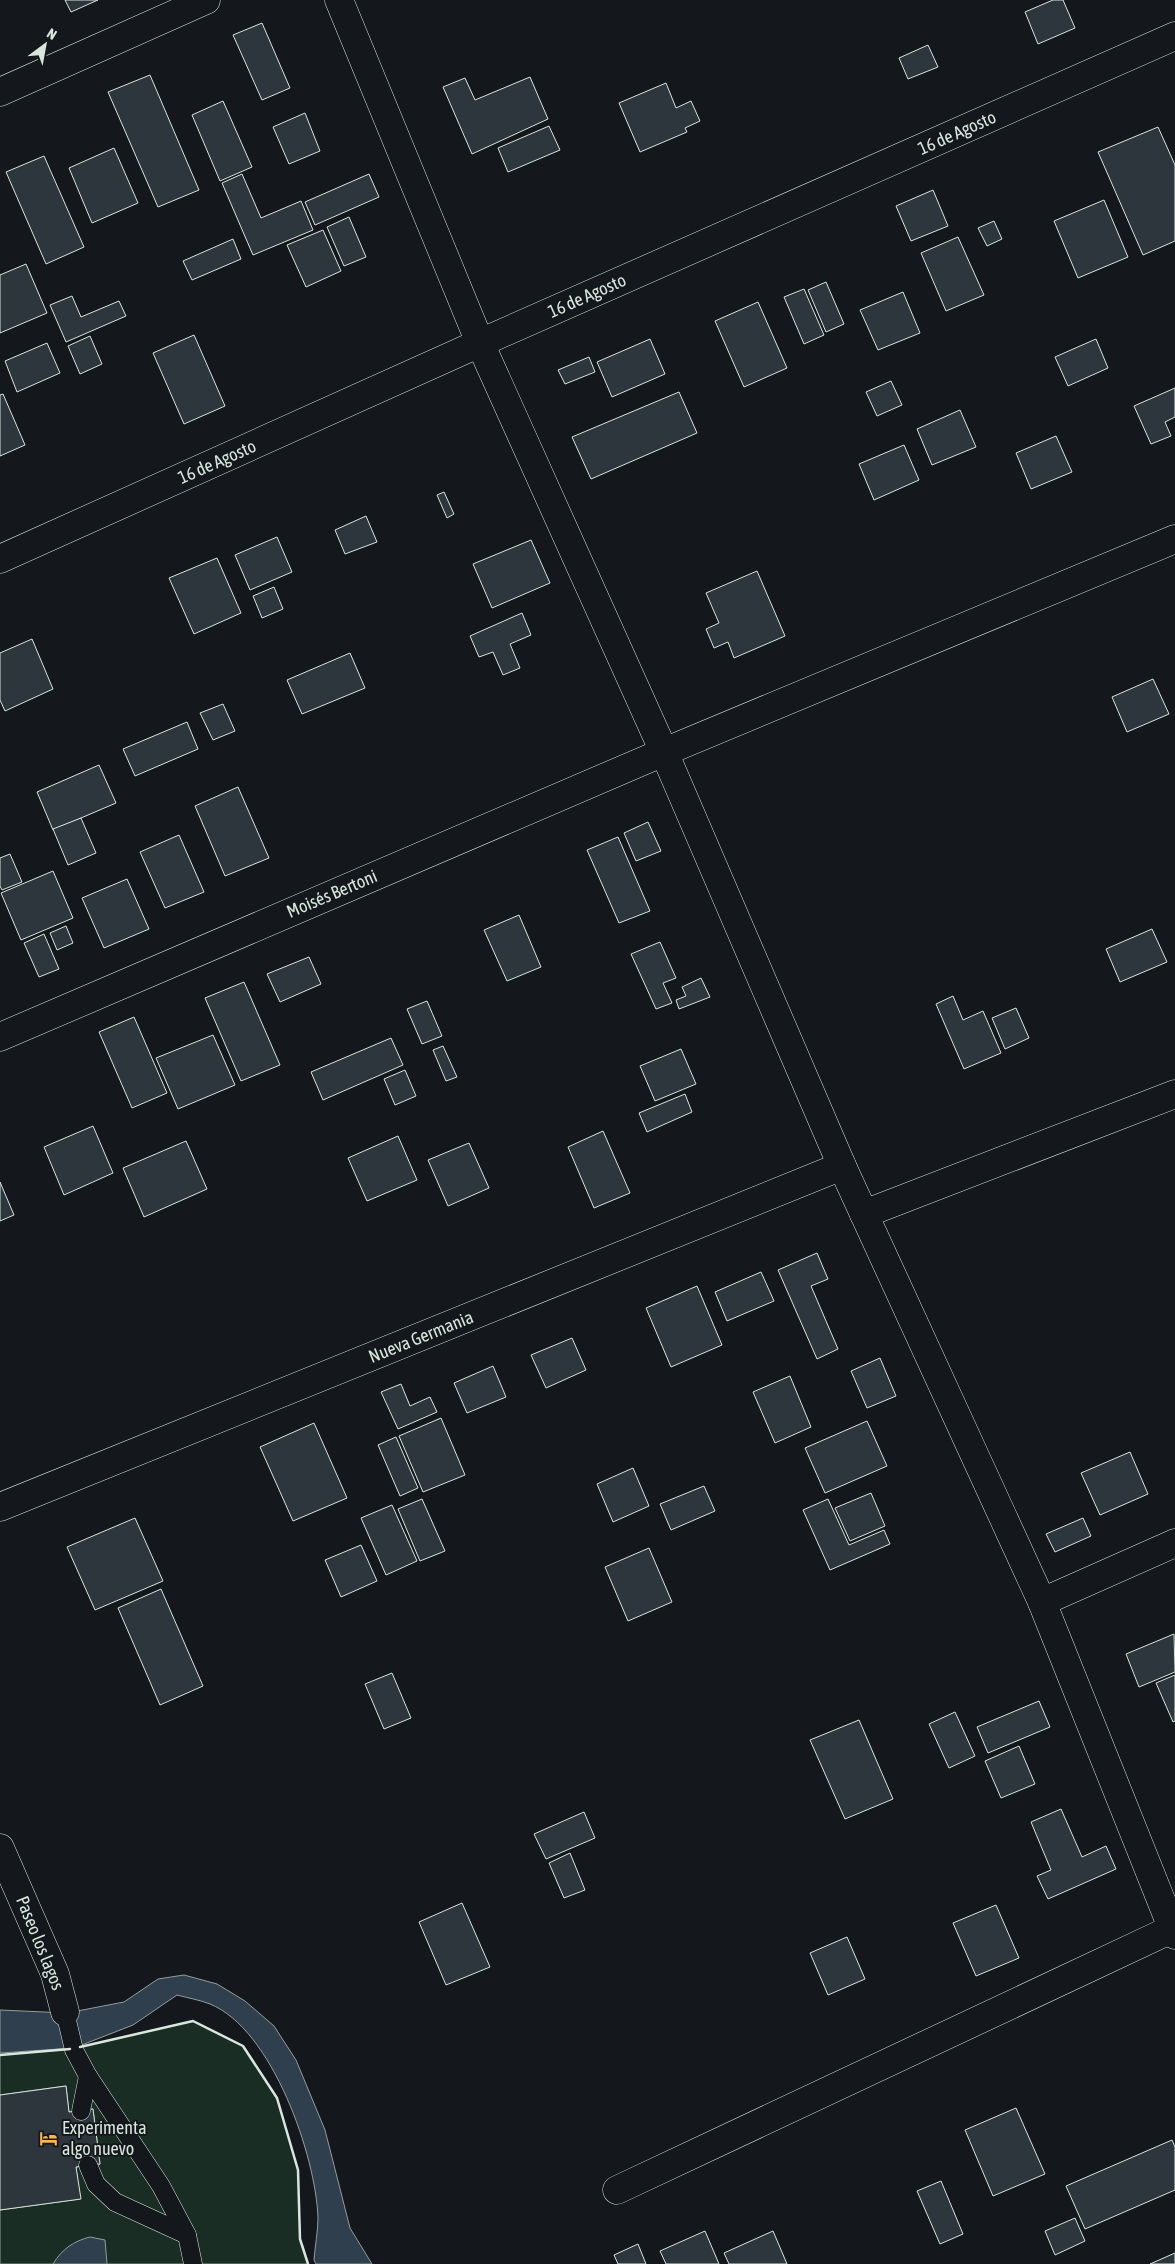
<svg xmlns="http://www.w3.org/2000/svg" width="1175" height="2264" viewBox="0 0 1175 2264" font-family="'Asap Condensed',sans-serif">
  <rect width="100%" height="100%" fill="#14181c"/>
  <polygon fill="#1a2d24" stroke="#939e99" points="193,2021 243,2046 277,2098 298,2170 300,2239 308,2264 0,2264 0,2210 80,2199 76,2167 100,2164 93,2109 69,2112 66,2086 0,2095 0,2055 74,2048"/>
  <g fill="#2f3f4d" stroke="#939e99">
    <path d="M184 1975 217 1984 245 2001 274 2026 296 2060 325 2130 350 2228 372 2264H316L314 2260C315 2246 318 2231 318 2218 316 2156 272 2029 210 2004 200 2000 188 1998 177 1995L133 2025 74 2048 0 2053V2010L67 2013 124 2002 158 1979Z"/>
    <path d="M90 2237 105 2240 107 2264H53C62 2249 74 2241 90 2237Z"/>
  </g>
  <g fill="#2c363c" stroke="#d8e6dc">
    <polygon points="65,0 98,0 71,12"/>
    <polygon points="1053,0 1063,0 1075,28 1038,44 1025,12"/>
    <polygon points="262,23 290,88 262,100 233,35"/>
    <polygon points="928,45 938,67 908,79 899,58"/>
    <polygon points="150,75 199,190 158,207 108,92"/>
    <polygon points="530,77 548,119 472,154 443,87 465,78 475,100"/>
    <polygon points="666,83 676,108 691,101 700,121 685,128 687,132 640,152 619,103"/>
    <polygon points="223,101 252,167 220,181 192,115"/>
    <polygon points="305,113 320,151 289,164 273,127"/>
    <polygon points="549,126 560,150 508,172 498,148"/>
    <polygon points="1158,127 1175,165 1175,241 1143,255 1098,152"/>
    <polygon points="114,148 138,203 92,223 69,168"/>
    <polygon points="44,156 84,247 46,264 6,172"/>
    <polygon points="242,174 261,218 301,201 313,230 253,255 222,183"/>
    <polygon points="369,174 379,197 315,225 305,202"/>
    <polygon points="933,190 948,226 911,241 896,206"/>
    <polygon points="1104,200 1128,257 1078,278 1054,221"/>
    <polygon points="349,217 366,257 344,266 327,227"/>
    <polygon points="994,221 1002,239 987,246 978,228"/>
    <polygon points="323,230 341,271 306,287 287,245"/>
    <polygon points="958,237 984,295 946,311 921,253"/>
    <polygon points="233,239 241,259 192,280 183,261"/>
    <polygon points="26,264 47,313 0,333 0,275"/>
    <polygon points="826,282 844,324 826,332 808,290"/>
    <polygon points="804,289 824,335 804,344 784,297"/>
    <polygon points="903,292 920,333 878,350 860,310"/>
    <polygon points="72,296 81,317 119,301 126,316 66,342 50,305"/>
    <polygon points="758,302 787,368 744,387 715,321"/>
    <polygon points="194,335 225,406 184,424 153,353"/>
    <polygon points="90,336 102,364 80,374 68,346"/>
    <polygon points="650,339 665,374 612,397 597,362"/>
    <polygon points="1096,339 1108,368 1068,386 1055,357"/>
    <polygon points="47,343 60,373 17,392 5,361"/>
    <polygon points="589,357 595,372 565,384 558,370"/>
    <polygon points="891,381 902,405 877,416 866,392"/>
    <polygon points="1175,388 1175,417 1165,422 1171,436 1151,444 1134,406"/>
    <polygon points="679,392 697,433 591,479 572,437"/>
    <polygon points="3,394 25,445 0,456 0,395"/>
    <polygon points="960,410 976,447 932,465 917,429"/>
    <polygon points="1056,436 1072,472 1031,489 1016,453"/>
    <polygon points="904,445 919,480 874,500 859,464"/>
    <polygon points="444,492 454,514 447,518 437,495"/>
    <polygon points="366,516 377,542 345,554 335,530"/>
    <polygon points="277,537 292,572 250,590 235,555"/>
    <polygon points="531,540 550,583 492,608 473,564"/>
    <polygon points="217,558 241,613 194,634 169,578"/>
    <polygon points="757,571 785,636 734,658 728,642 714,648 706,629 719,623 706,593"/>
    <polygon points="274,587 283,609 262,618 253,596"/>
    <polygon points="522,613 531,635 510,644 520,668 503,675 493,652 479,657 470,636"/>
    <polygon points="32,639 53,689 5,711 0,700 0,653"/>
    <polygon points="350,653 365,688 302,714 287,680"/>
    <polygon points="1153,679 1169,714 1127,732 1112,697"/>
    <polygon points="223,704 235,731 213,740 200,713"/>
    <polygon points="187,722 198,749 135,776 123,749"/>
    <polygon points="99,765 116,803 53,830 37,792"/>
    <polygon points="238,787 269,858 225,876 195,806"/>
    <polygon points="81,818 96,853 68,865 53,829"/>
    <polygon points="648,822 661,851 636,861 624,833"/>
    <polygon points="179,835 204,892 165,908 140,852"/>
    <polygon points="618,837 650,911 619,923 587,850"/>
    <polygon points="10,854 22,882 2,890 0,886 0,858"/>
    <polygon points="53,871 73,918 21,940 1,893"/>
    <polygon points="127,879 149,929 104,948 82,898"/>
    <polygon points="519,915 541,967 507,981 484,930"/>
    <polygon points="66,926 73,943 57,950 50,933"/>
    <polygon points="1152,929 1167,962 1120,982 1106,949"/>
    <polygon points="44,934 59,969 39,977 24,943"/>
    <polygon points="660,942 676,978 663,983 672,1003 656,1009 631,954"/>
    <polygon points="309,957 321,984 280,1002 267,974"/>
    <polygon points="701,978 710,997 679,1009 676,1000 686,996 682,987"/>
    <polygon points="244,982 280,1065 241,1081 205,998"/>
    <polygon points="953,996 963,1020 983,1011 1001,1053 964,1069 936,1004"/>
    <polygon points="427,1001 442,1036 422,1044 407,1009"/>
    <polygon points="1016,1008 1029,1038 1005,1049 992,1018"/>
    <polygon points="134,1017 167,1093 132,1108 99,1032"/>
    <polygon points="213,1035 235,1085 178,1109 156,1058"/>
    <polygon points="391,1038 403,1065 323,1100 311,1072"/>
    <polygon points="443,1046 457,1077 446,1081 433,1050"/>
    <polygon points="681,1049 696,1084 655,1101 640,1066"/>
    <polygon points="405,1070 416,1096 395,1105 384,1079"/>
    <polygon points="685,1094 692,1112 647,1132 639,1113"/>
    <polygon points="93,1126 113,1173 64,1195 44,1147"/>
    <polygon points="603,1131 630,1193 594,1208 568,1147"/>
    <polygon points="398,1136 417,1180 367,1201 348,1158"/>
    <polygon points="186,1141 207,1189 144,1217 123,1168"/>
    <polygon points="469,1143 489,1188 448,1206 428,1160"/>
    <polygon points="0,1182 14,1215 0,1221"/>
    <polygon points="817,1253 828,1279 811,1286 838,1349 817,1359 778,1270"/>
    <polygon points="761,1272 774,1301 727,1321 715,1292"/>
    <polygon points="697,1286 722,1345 671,1367 646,1308"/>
    <polygon points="572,1338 586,1370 546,1388 531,1355"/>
    <polygon points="880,1358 896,1396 867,1408 851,1371"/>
    <polygon points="493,1366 506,1397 467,1413 454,1383"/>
    <polygon points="790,1376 811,1427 775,1443 753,1392"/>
    <polygon points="401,1384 410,1406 430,1397 437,1412 398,1429 381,1392"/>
    <polygon points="441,1418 465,1475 423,1492 399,1436"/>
    <polygon points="867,1421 887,1466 825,1493 805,1448"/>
    <polygon points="314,1423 347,1498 293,1521 260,1447"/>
    <polygon points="396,1437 418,1488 400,1496 378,1445"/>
    <polygon points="1130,1452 1148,1494 1100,1515 1081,1473"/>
    <polygon points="633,1468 649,1506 613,1522 597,1484"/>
    <polygon points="704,1486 715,1511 671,1530 660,1504"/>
    <polygon points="871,1493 885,1526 850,1541 835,1508"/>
    <polygon points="422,1499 445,1551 420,1561 398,1509"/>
    <polygon points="828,1499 849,1545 884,1530 890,1544 830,1570 803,1510"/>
    <polygon points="392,1505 417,1561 386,1575 361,1518"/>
    <polygon points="135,1518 163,1581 95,1610 67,1547"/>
    <polygon points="1083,1518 1091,1536 1055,1552 1046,1534"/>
    <polygon points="361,1545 377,1581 341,1597 325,1560"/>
    <polygon points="649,1548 672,1602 628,1621 605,1567"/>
    <polygon points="161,1589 203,1686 160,1705 118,1608"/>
    <polygon points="1174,1634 1175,1672 1139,1687 1126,1654"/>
    <polygon points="392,1673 411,1718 384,1729 365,1684"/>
    <polygon points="1175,1675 1175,1721 1173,1722 1156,1683"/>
    <polygon points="1039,1701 1050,1727 988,1753 977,1727"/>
    <polygon points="955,1712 975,1756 949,1768 929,1724"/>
    <polygon points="859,1720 893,1799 845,1819 810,1740"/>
    <polygon points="1019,1746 1035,1784 1001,1798 985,1761"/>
    <polygon points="1061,1809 1082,1857 1106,1846 1116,1869 1048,1899 1037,1876 1051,1870 1031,1822"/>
    <polygon points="584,1812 595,1838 546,1859 534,1834"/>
    <polygon points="570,1853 585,1890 564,1898 549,1863"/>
    <polygon points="462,1903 490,1967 446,1985 419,1922"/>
    <polygon points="996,1905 1019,1958 976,1976 953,1923"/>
    <polygon points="847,1937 865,1979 828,1995 810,1953"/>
    <polygon points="66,2086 69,2112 93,2109 100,2164 76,2167 81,2199 0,2210 0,2095"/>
    <polygon points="1016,2108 1045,2174 993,2196 965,2130"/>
    <polygon points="1172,2140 1175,2147 1175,2190 1085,2229 1066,2186"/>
    <polygon points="941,2181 963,2234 940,2244 917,2191"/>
    <polygon points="1075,2218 1085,2241 1055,2255 1045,2231"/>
    <polygon points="705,2231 719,2264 666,2264 660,2251"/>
    <polygon points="773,2231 787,2264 729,2264 724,2253"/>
    <polygon points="638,2244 646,2264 618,2264 614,2255"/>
    <polygon points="1175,2253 1175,2264 1150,2264"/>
  </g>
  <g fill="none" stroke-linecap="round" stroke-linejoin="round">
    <defs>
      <g id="lane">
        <polyline points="65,2012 74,2050 88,2076 161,2186 187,2235 193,2264"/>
        <polyline points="81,2111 88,2076"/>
        <polyline points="88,2165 96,2184 115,2202 187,2235"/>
      </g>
      <g id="street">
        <polyline points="339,0 480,343 664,752 842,1166 1042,1602 1175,1935"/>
        <polyline points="0,92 206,0"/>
        <polyline points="0,559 480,343 1175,36"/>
        <polyline points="0,1037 664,752 1175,539"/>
        <polyline points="864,1214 1175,1094"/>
        <polyline points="0,1507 842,1166"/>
        <polyline points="1042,1602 1175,1543"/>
        <polyline points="0,1848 55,1974 65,2012"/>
        <polyline points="617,2190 1172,1929"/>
      </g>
    </defs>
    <use href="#lane" stroke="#d8e6dc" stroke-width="19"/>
    <use href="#street" stroke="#d8e6dc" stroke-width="29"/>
    <use href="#lane" stroke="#14181c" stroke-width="18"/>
    <use href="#street" stroke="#14181c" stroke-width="28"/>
    <g stroke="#d8e6dc" stroke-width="2.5">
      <polyline points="80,2047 193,2021 243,2046 277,2098 298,2170 300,2239 308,2264"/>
      <polyline points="0,2055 70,2049"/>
    </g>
  </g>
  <defs>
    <symbol id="hotel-bare" viewBox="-9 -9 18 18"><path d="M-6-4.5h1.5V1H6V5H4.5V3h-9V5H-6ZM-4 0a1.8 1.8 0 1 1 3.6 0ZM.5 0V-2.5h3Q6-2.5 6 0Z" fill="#ffb74d" stroke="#14181c" stroke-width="2.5" paint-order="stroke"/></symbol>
  </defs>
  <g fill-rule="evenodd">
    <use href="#hotel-bare" x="36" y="2126" width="25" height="25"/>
  </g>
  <g text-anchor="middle" stroke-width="4" stroke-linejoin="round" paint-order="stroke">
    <g font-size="18" fill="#d8e6dc" stroke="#14181c">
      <text transform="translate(957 133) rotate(-24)" y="6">16 de Agosto</text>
      <text transform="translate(587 296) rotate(-24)" y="6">16 de Agosto</text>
      <text transform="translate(217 462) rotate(-24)" y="6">16 de Agosto</text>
      <text transform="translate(332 894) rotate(-23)" y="6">Moisés Bertoni</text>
      <text transform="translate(421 1337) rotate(-22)" y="6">Nueva Germania</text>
      <text transform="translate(40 1943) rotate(68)" y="6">Paseo los lagos</text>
    </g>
    <g font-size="18" fill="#d8e6dc" stroke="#14181c" text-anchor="start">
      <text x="62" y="2134">Experimenta<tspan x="62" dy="21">algo nuevo</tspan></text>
    </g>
  </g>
  <g transform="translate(45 45) rotate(32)" stroke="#14181c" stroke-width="4" paint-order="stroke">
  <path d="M0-4L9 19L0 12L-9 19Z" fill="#d8e6dc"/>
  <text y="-8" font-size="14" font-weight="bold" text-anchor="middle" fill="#d8e6dc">N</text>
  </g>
</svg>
